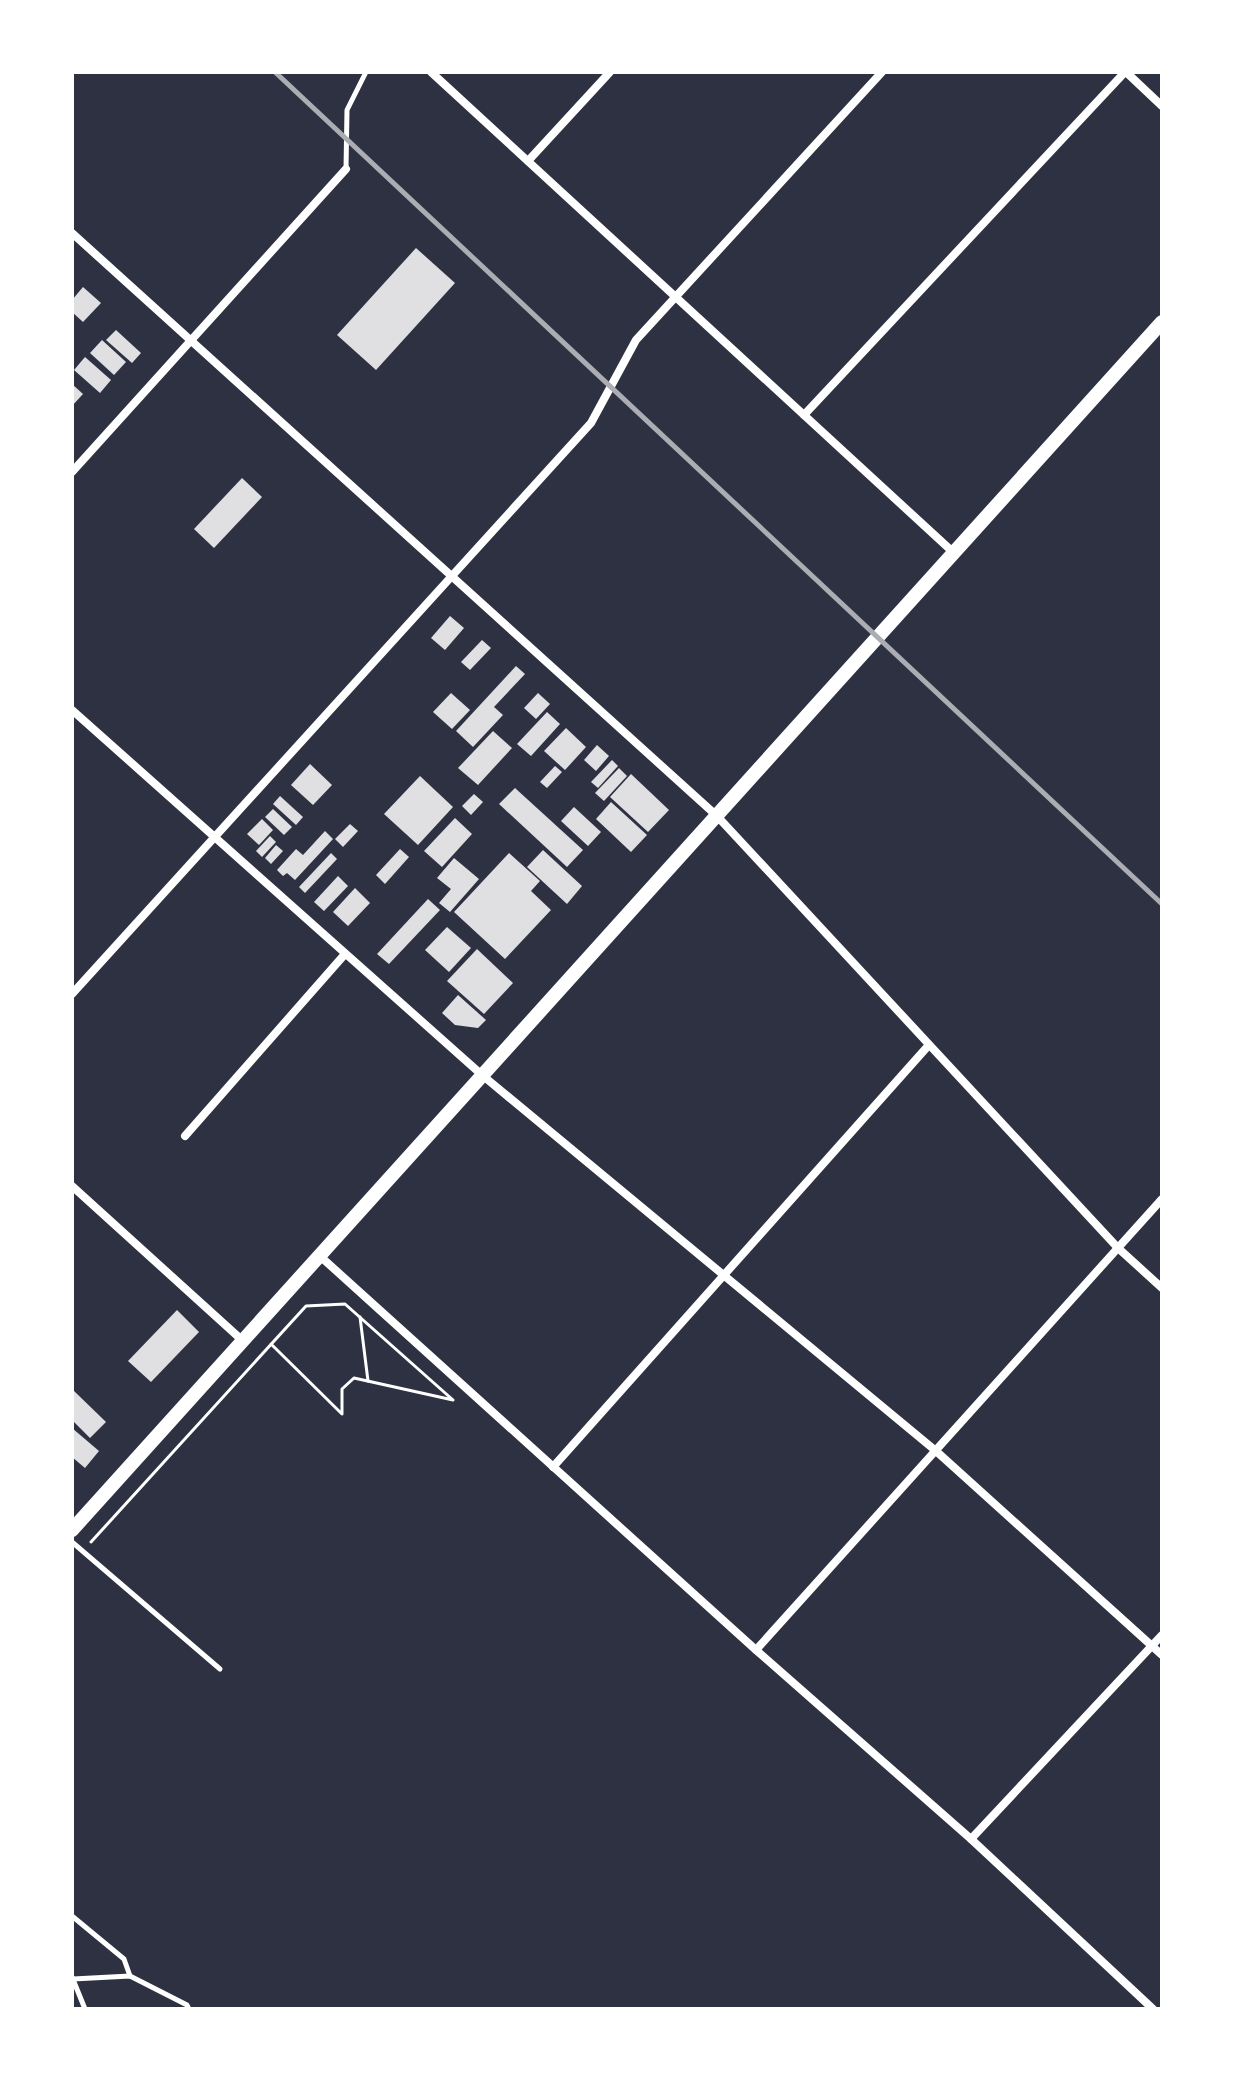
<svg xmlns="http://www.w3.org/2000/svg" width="1234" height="2081" viewBox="0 0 1234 2081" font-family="'PT Serif',serif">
  <rect width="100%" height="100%" fill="#2d3142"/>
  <g fill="#e0e0e3">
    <polygon points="416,248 455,283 376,370 337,335"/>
    <polygon points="83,287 101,303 83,322 72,312 72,300"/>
    <polygon points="116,330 141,353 132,363 106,340"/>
    <polygon points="102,340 126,362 114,375 90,353"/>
    <polygon points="85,357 111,380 100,393 74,370"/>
    <polygon points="72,384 83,394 72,406"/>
    <polygon points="242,478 262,497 214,548 194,529"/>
    <polygon points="450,616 464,628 445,650 431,638"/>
    <polygon points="482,640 491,648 470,670 461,662"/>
    <polygon points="516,666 525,674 494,707 503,715 473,747 456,731"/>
    <polygon points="451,693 470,710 452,729 433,712"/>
    <polygon points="538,693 550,704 536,719 524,708"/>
    <polygon points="547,712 560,724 531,756 517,744"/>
    <polygon points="566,728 586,747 565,770 544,751"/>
    <polygon points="493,731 512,748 478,785 458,768"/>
    <polygon points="597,745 609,756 596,771 584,760"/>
    <polygon points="612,760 618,766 598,788 591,782"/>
    <polygon points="310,764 332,785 313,805 291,785"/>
    <polygon points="555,766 562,772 547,788 540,782"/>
    <polygon points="619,768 627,776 604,801 595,793"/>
    <polygon points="631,774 669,810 648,832 610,797"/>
    <polygon points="420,776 453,807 418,845 384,814"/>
    <polygon points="515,788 583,850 567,867 499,804"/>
    <polygon points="474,794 483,802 471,815 462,806"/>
    <polygon points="280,796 303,817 296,825 273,804"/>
    <polygon points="611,802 647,835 631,852 596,819"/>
    <polygon points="574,807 601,832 588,846 561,821"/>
    <polygon points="273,809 292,827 284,835 265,817"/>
    <polygon points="455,818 472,834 442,867 424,851"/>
    <polygon points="262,819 273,830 259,845 247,834"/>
    <polygon points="350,824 358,831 343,847 335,839"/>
    <polygon points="325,831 333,839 295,880 287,873 283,876 277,870 296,849 303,855"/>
    <polygon points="270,836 276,842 262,857 256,851"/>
    <polygon points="276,845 283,851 271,864 265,858"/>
    <polygon points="400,849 409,857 385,884 376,875"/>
    <polygon points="543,850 582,886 567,904 527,867"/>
    <polygon points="331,853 337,859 305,893 299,887"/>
    <polygon points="509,853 540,881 531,891 551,910 505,959 454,912"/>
    <polygon points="454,858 479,879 450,912 439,903 451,889 437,878"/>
    <polygon points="338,876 348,886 324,911 314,902"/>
    <polygon points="355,888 370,903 348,926 333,912"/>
    <polygon points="428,899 440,910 389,964 377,954"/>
    <polygon points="447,927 471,948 449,972 425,950"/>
    <polygon points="477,949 513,983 484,1014 447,981"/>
    <polygon points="458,995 486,1020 478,1028 455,1025 442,1013"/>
    <polygon points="177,1310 199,1332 151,1382 128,1361"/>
    <polygon points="73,1390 106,1422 90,1438 72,1420"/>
    <polygon points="72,1428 99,1451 85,1468 72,1457"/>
  </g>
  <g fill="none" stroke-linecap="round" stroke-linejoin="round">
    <g stroke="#fff" stroke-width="3">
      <polyline points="360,1317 368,1381"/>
      <polyline points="91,1542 306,1306 345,1304 453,1400 354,1378 342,1389 342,1414 271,1344"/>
    </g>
    <g stroke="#fff" stroke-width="5">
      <polyline points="346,169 347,110 366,72"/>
      <polyline points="72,1542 220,1669"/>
      <polyline points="72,1916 124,1959 130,1976"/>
      <polyline points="72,1977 85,2009"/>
      <polyline points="73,1979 130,1976 187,2005 189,2009"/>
    </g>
    <g stroke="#fff" stroke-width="8">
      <polyline points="431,72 954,553"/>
      <polyline points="1126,72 1162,106"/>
      <polyline points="528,161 610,72"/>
      <polyline points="72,233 717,816 1118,1248 1162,1288"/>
      <polyline points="804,415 1125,72"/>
      <polyline points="72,472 346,169"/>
      <polyline points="72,710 482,1075 936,1451 1162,1655"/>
      <polyline points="72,994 591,423 636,340 882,72"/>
      <polyline points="185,1136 345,954"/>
      <polyline points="72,1186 243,1341"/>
      <polyline points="321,1257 756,1650 971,1839 1153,2009"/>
      <polyline points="553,1467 928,1046"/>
      <polyline points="756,1650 1162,1199"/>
      <polyline points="971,1839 1162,1635"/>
    </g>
    <polyline stroke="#fff" stroke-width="14" points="72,1530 1162,322"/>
    <polyline stroke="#abadb3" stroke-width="5" points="275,72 1162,904"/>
  </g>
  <rect width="1234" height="2081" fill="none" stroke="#ffffff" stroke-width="148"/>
</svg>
